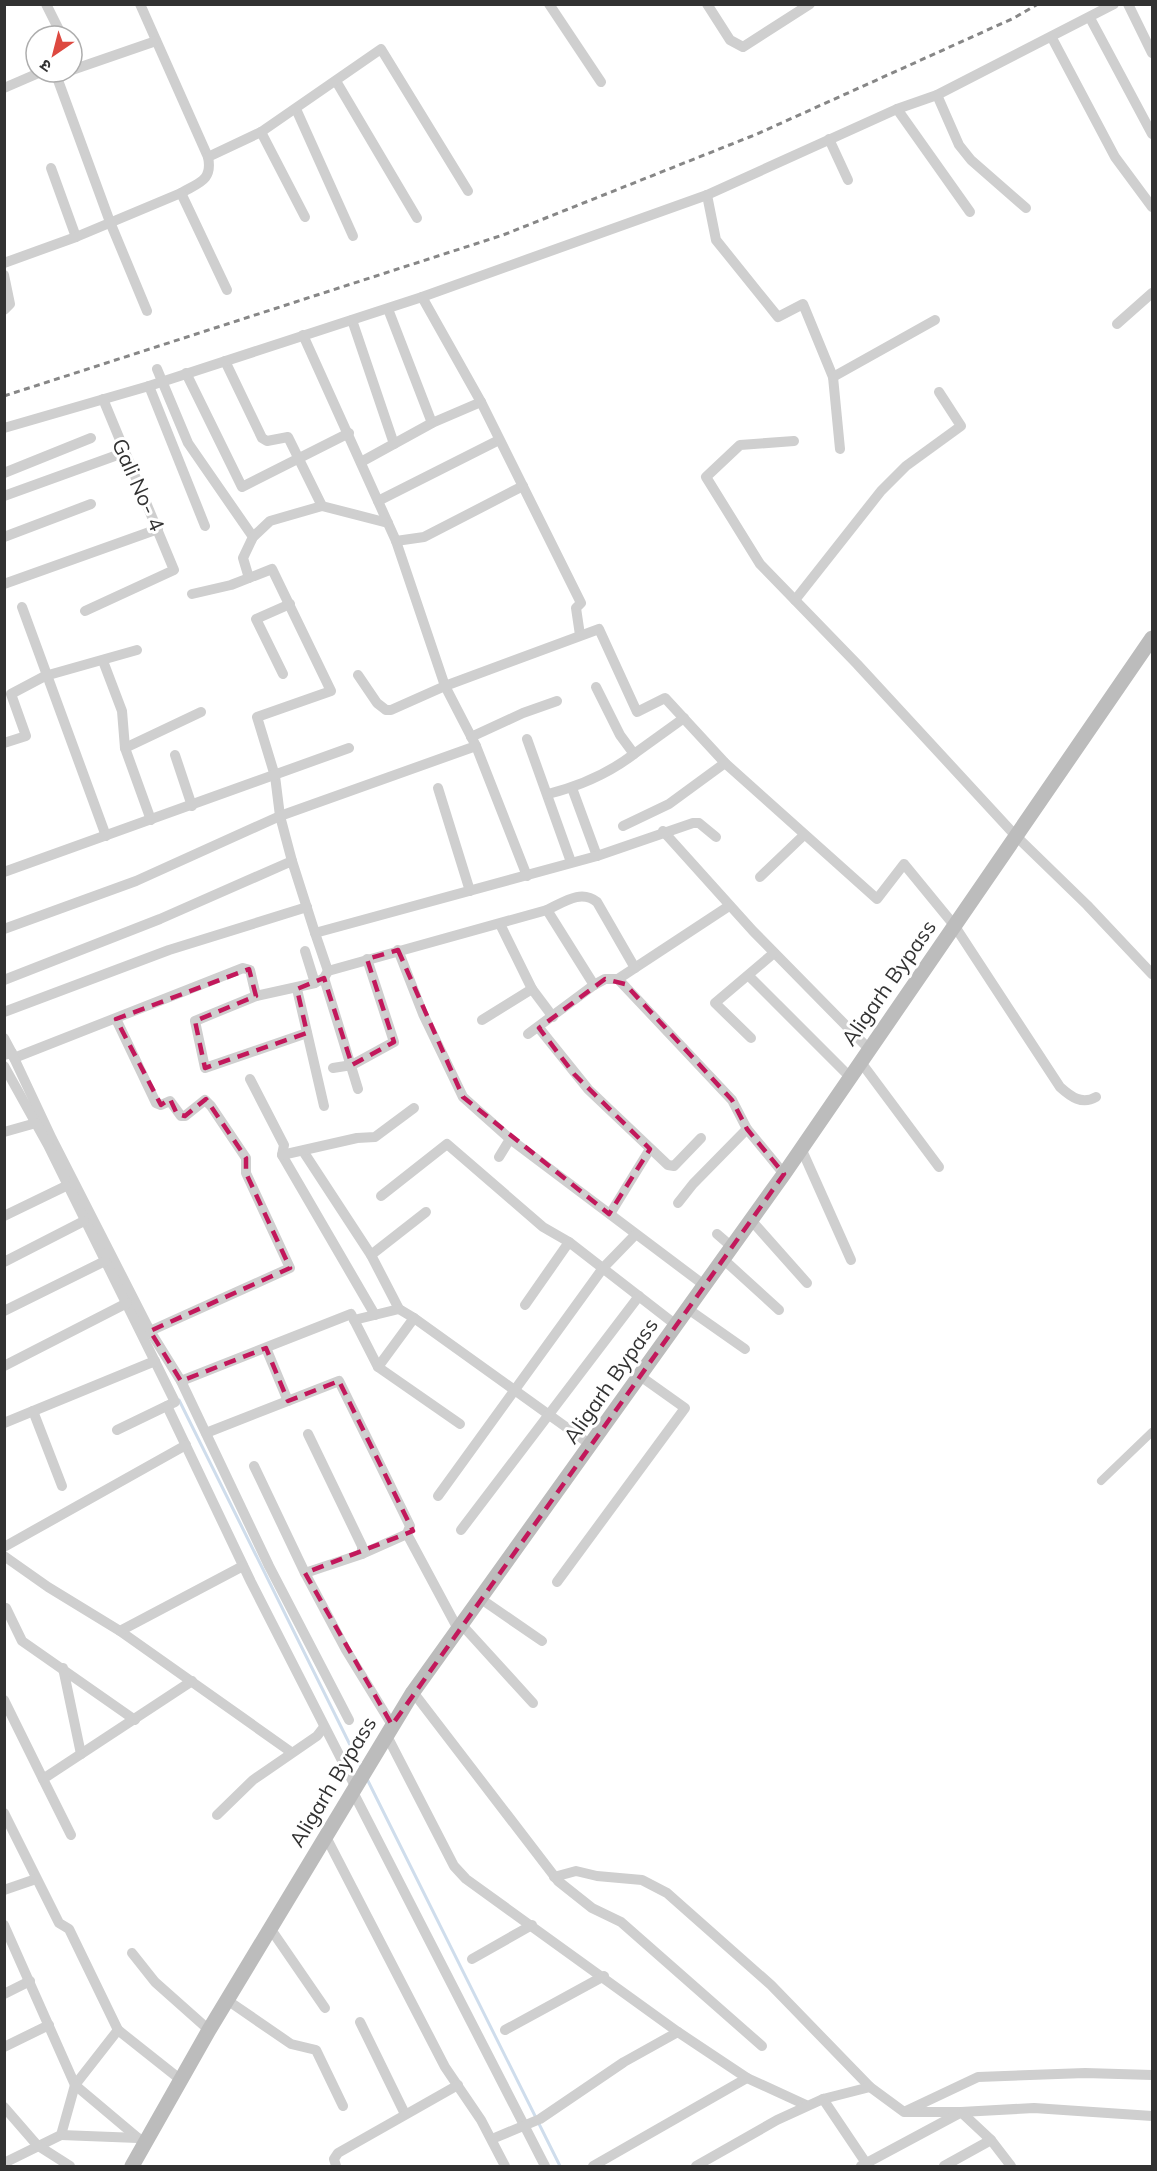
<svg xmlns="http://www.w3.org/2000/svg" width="1157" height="2171" viewBox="0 0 1157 2171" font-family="Mulish,'Noto Sans Devanagari',sans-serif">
  <rect width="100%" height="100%" fill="#fff"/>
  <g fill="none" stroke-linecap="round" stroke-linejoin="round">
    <g stroke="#cfddec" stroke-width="3">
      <polyline points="179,1400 361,1767"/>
      <polyline points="367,1779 560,2166"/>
    </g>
    <polyline stroke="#cfcfcf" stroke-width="8" points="1101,1481 1152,1432"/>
    <g stroke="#cfcfcf" stroke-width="10">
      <polyline points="46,4 62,36"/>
      <polyline points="140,4 208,157"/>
      <polyline points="549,4 601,82"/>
      <polyline points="707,4 730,40 743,47 810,4"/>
      <polyline points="1128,4 1152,53"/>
      <polyline points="1090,18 1152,134"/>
      <polyline points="1052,38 1115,157 1152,207"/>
      <polyline points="72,70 156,41"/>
      <polyline points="55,72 110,222 147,311"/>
      <polyline points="336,81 417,218"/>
      <polyline points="4,88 41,72"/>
      <polyline points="937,95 959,145 971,160 1026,208"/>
      <polyline points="296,109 353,236"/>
      <polyline points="897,109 970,212"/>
      <polyline points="261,132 305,217"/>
      <polyline points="829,139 848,180"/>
      <polyline points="51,168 76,237"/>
      <path d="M181 193C198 183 213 181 208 157L261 132 381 49 468 191"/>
      <polyline points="707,195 716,240 778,317 803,304 833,377 840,449"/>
      <polyline points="4,263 76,237 181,193 227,290"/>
      <polyline points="4,275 10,304 4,310"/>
      <polyline points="388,309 432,423"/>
      <polyline points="352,320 394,444"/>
      <polyline points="1117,324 1152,293"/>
      <polyline points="303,335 396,541 445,686 476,746 527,876"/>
      <polyline points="225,361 262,438 267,441 288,437 322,506"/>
      <polyline points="157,369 188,443 253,537"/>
      <polyline points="186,373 242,487 349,433"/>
      <polyline points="833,377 935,320"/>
      <polyline points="149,386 205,526"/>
      <polyline points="4,428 149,386 422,297"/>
      <polyline points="794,441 740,445 706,477 760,564 857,664 1015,835 1087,905 1152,974"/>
      <polyline points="361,462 432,423 481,402"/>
      <polyline points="4,473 91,438"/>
      <polyline points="4,496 123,453"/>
      <polyline points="378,501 499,440"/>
      <polyline points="4,537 91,504"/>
      <polyline points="396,541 424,537 523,486"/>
      <polyline points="249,578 243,558 253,537 270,521 322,506 388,523"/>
      <polyline points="4,584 158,529"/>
      <polyline points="192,594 231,585 272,569 331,691 257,717 275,776 280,816 292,861"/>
      <polyline points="795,600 881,491 906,466 961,426 939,392"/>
      <polyline points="22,607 106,836"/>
      <polyline points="85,611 174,570 103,399"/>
      <polyline points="580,635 576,608 581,603 481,402 422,297 707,195 897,109 937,95 1114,4"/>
      <polyline points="103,661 122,711 125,748"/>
      <polyline points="283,674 256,619 290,604"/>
      <path d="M358 675 377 703 386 710H391L445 686 599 629 637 712 665 698 725 763 877 899 904 864 954 925 1060 1087C1071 1097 1082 1105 1096 1097"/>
      <polyline points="596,687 620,735 634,754 684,718"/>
      <polyline points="471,737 523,713 557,701"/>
      <polyline points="527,739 571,862"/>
      <polyline points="4,743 26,736 11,694 45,676 137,650"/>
      <polyline points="175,755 192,806"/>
      <polyline points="438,788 470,891"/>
      <polyline points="572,788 597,856"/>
      <path d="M548 794C580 786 608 774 634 754"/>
      <polyline points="151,820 125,748 201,712"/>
      <polyline points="623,826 669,804 725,763"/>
      <polyline points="663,831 753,931 868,1048"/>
      <polyline points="4,872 349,748"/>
      <polyline points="760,877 804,835"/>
      <polyline points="547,910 594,985"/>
      <polyline points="500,924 532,989 553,1017"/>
      <polyline points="4,929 136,881 280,816 476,746"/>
      <polyline points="398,950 423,1014 463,1097 510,1139 499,1157"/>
      <polyline points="305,951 315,983"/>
      <polyline points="328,971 315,933 597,856 693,823 699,823 716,837"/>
      <polyline points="749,976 850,1077"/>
      <polyline points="324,978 358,1089"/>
      <polyline points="618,979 729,906"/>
      <polyline points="4,980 160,919 292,861 315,933"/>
      <polyline points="297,989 324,1106"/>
      <polyline points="4,1012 169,950 307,907"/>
      <polyline points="116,1019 156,1103 161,1105 170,1101 181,1116 185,1116 205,1100 211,1106 246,1158 246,1173 290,1268 150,1331"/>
      <polyline points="482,1020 532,989"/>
      <polyline points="539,1028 588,1089 668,1165 674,1166 701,1138"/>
      <path d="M307 1033 205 1068 195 1021 256 996 315 983 324 978 328 971 547 910C564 902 581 889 597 902L635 968"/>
      <polyline points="528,1034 594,985 605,979 618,979 732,1100 747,1129 784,1174"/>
      <polyline points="4,1038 12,1053"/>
      <polyline points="751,1038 715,1003 774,953"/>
      <polyline points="4,1055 12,1053 14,1058 243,968 250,970 256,996"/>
      <polyline points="14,1058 52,1139 150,1331 181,1381 269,1566 349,1720"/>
      <polyline points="860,1061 939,1167"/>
      <polyline points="4,1066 48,1145 175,1402 117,1430"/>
      <polyline points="333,1068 352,1065 394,1042 367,959"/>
      <polyline points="250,1079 284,1145 282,1155 375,1315"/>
      <polyline points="4,1132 36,1123"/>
      <polyline points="510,1139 704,1285"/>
      <polyline points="801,1148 851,1260"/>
      <polyline points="303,1151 371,1255 399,1309 414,1318"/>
      <polyline points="282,1155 357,1138 375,1137 414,1108"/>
      <polyline points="381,1196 447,1144 543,1227 569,1242 676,1325"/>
      <polyline points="678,1203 693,1184 747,1129"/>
      <polyline points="610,1214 650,1149"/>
      <polyline points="4,1216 66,1186"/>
      <polyline points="751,1220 807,1283"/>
      <polyline points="717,1234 732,1247"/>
      <polyline points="371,1255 426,1212"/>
      <polyline points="723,1259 779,1310"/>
      <polyline points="4,1262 84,1221"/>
      <polyline points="525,1305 569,1242"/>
      <polyline points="688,1309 745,1349"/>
      <polyline points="4,1311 105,1261"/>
      <polyline points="354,1320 399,1309"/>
      <polyline points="266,1348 288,1401"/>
      <polyline points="4,1366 127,1303"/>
      <polyline points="378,1367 460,1424"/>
      <polyline points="181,1381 351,1314 378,1367 414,1318 591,1445"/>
      <polyline points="167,1406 251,1582 355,1786"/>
      <polyline points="33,1411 62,1486"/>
      <polyline points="4,1423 155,1361"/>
      <polyline points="206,1433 339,1381 410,1526 407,1534 459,1631"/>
      <polyline points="308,1434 362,1546 362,1554 305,1573 346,1650 392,1725"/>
      <polyline points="254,1466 305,1573"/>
      <polyline points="438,1496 603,1268 635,1235"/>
      <polyline points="461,1530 639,1296"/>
      <polyline points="4,1547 186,1445"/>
      <polyline points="362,1554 407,1534"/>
      <polyline points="4,1556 48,1587 120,1631 291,1752"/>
      <polyline points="557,1582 685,1408 640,1376"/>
      <polyline points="481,1599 542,1641"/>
      <polyline points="6,1608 22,1641 135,1720"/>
      <polyline points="462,1625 533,1703"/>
      <polyline points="120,1631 243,1566"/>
      <polyline points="63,1668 81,1754"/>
      <polyline points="413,1692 558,1881 592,1908 621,1922 762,2046"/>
      <polyline points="4,1700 43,1779"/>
      <polyline points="386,1734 454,1866 466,1879 678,2032"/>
      <polyline points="352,1790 545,2166"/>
      <polyline points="4,1813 59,1923 69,1929 118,2030 75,2085 61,2135 4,2163"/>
      <polyline points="217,1815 253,1780 317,1736 324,1727"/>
      <polyline points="71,1835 43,1779 192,1681"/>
      <polyline points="325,1835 445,2067 481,2120 505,2166"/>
      <polyline points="554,1877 576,1871 597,1876 642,1880 667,1893 771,1985 870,2087 904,2112 961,2112 1034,2108 1152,2116"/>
      <polyline points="4,1890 36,1879"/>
      <polyline points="4,1925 75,2085 138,2138"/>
      <polyline points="270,1928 325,2008"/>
      <polyline points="132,1953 155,1982 209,2030"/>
      <polyline points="472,1959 532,1925"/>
      <polyline points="4,1994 30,1981"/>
      <polyline points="227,2000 291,2044 316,2050 343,2106"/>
      <polyline points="360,2022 405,2114"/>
      <polyline points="118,2030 181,2080"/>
      <polyline points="505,2030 604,1976"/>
      <polyline points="4,2047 49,2025"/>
      <polyline points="747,2078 806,2105"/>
      <polyline points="823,2099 870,2087"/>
      <polyline points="4,2107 37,2145 70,2166"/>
      <polyline points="906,2111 978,2077 1085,2073 1152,2075"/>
      <polyline points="961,2112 991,2140 1011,2166"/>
      <polyline points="61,2135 138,2138"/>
      <polyline points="492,2139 540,2119 624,2062 678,2032 747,2078 593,2166"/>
      <polyline points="336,2166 334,2159 338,2153 458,2085"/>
      <polyline points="696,2166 777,2120 823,2099 866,2163"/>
      <polyline points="861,2166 958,2114"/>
      <polyline points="944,2166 991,2140"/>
    </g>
    <polyline stroke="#bcbcbc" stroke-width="15" points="132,2166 209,2030 413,1692 784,1174 1152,638"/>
    <polyline stroke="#878787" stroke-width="3" stroke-dasharray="6 4.5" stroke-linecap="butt" points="4,396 503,235 757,134 1014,18 1038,4"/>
  </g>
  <path fill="none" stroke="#c2185b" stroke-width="4.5" stroke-dasharray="12 8" stroke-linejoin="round" d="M398 950 463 1097 609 1214 650 1149 574 1074 539 1028 605 979 625 984 732 1100 747 1129 784 1174 392 1725 305 1573 413 1531 339 1381 288 1401 266 1348 181 1381 150 1331 290 1268 246 1173V1158L206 1099 185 1116 177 1114 170 1099 161 1105 116 1019 249 969 256 996 195 1021 205 1068 307 1033 297 989 324 978 352 1065 394 1042 367 959Z"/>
  <g text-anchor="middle" stroke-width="6" stroke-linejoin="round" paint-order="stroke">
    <g font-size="21" fill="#323232" stroke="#fff">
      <text transform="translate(138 485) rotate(66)" y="7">Gali No- 4</text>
      <text transform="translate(889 983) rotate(-55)" y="7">Aligarh Bypass</text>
      <text transform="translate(611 1381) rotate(-55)" y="7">Aligarh Bypass</text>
      <text transform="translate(333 1782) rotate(-59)" y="7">Aligarh Bypass</text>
    </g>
  </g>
  <rect width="1157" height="2171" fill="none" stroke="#323232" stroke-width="12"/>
  <g transform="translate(54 54) rotate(215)"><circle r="28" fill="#ffffff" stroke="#adadad" stroke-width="1.5"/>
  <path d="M0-4.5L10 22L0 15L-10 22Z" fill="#dd4940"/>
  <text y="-9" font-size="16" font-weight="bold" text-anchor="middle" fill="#323232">उ</text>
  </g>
</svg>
